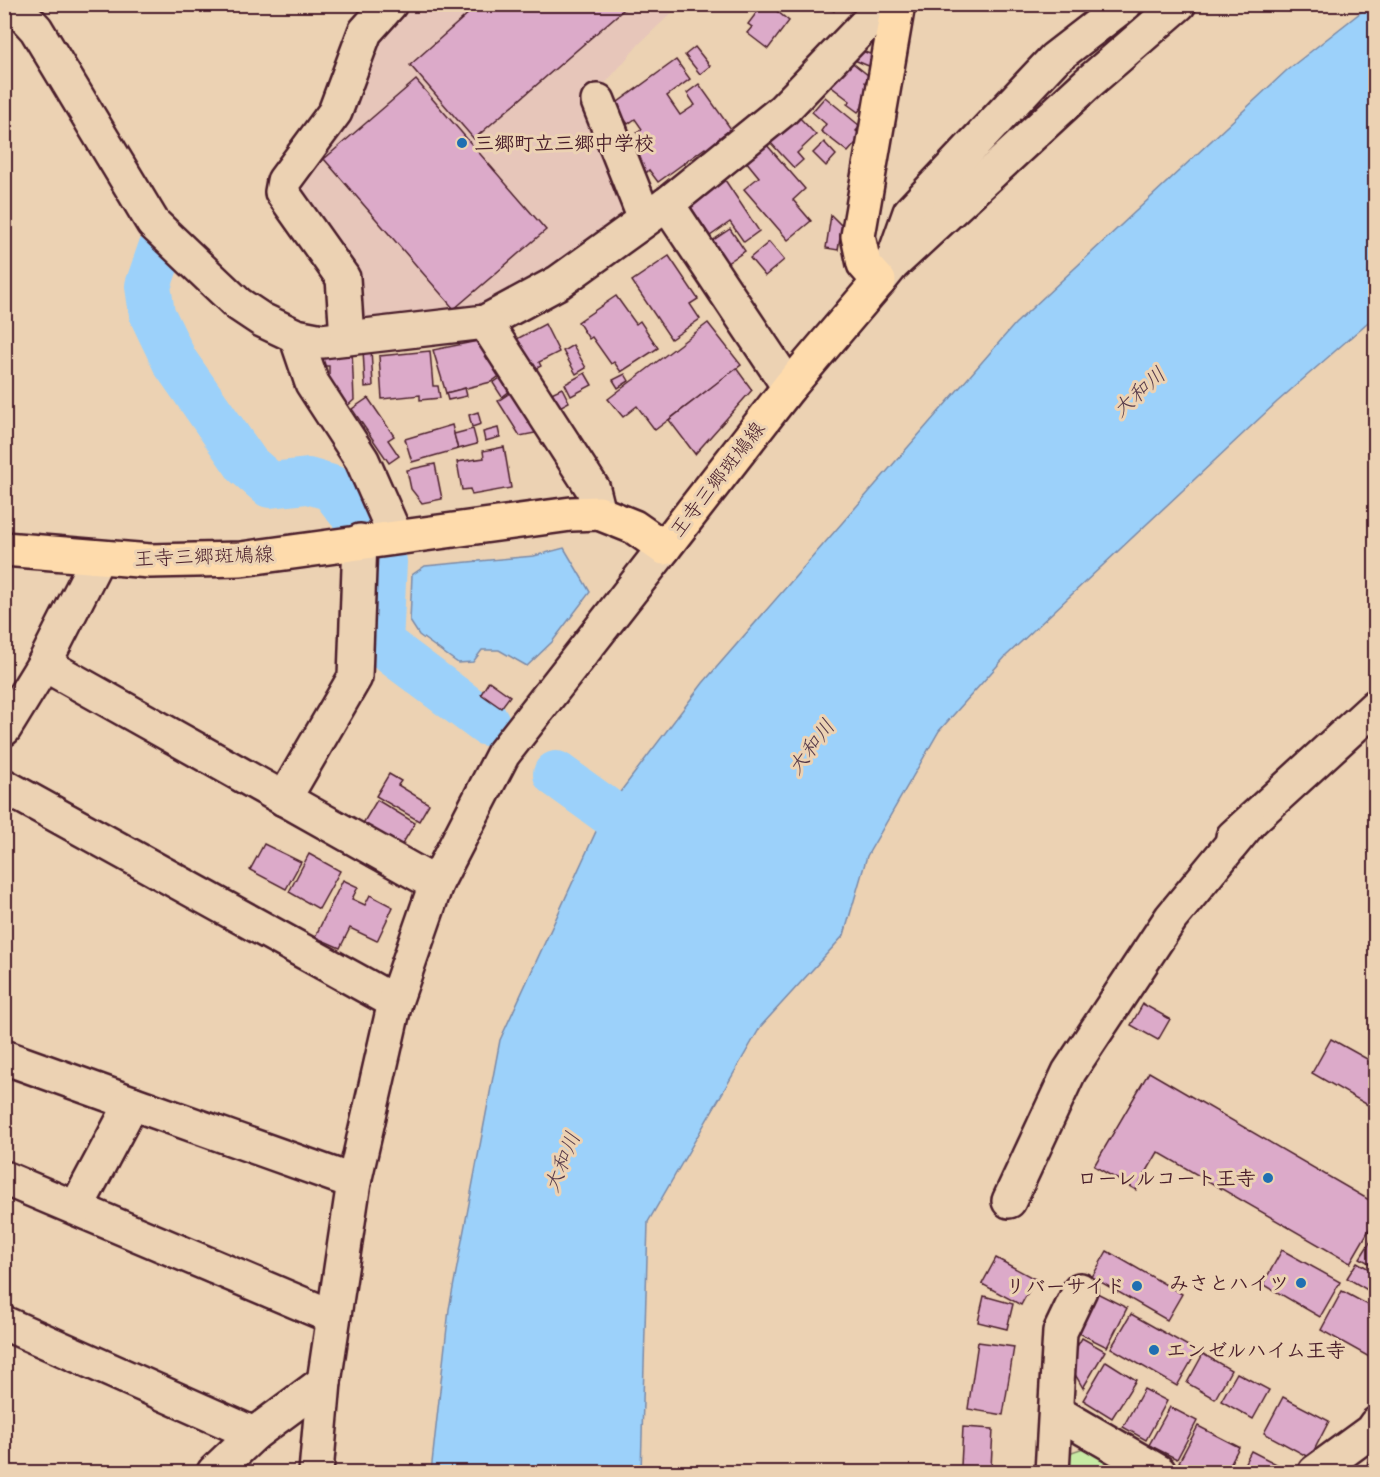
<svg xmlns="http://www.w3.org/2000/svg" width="1380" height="1477" viewBox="0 0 1380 1477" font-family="'Architects Daughter','Klee One',sans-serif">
  <rect width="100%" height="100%" fill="#ecd2b3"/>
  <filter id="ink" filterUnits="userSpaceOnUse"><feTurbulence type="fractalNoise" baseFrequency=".0167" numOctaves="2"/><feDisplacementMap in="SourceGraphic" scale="12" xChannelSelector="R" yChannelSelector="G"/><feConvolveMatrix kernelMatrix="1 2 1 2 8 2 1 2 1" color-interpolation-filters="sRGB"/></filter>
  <g filter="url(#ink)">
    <polygon fill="#e7c6ba" points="403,5 680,5 640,43 584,108 622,174 625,229 511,304 369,325 354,317 294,198 375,33"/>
    <polygon fill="#c7eba4" stroke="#888568" stroke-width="1.5" points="1086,1447 1130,1472 1065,1472 1066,1454"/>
    <g fill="#9cd1fa" stroke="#7b8aa7" stroke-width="1.5">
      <polygon points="1370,5 1376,5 1375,316 1277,402 1006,656 939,731 867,856 844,935 761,1026 648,1222 641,1472 431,1472 449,1309 500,1040 605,812 703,683 1015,324 1286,71"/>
      <polygon points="564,548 590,592 552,642 527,666 499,650 482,650 473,662 458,663 419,635 410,621 412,575 425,566 534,556"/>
    </g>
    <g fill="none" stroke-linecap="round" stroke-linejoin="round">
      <g stroke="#9cd1fa" stroke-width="46">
        <polyline points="160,251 148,286 152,314 175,362 247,465 270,485 308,481 332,488 349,510"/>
        <polyline points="384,562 380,643 487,723"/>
        <polyline points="556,774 657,847"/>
      </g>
    </g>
    <g fill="#dcaac9" stroke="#4a1f2b" stroke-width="1.5">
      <polygon points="479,4 630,4 474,139 410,65"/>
      <polygon points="763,4 768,4 789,21 768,49 747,33 752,27 748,24"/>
      <polygon points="800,4 836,4 834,11 820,5 818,11"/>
      <polygon points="695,47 710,66 700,74 685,55"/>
      <polygon points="857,49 875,56 871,67 852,59"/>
      <polygon points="676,60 690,79 667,96 680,115 695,105 687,93 699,84 731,129 720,137 725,145 711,156 705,148 658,182 649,170 646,173 634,157 638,154 627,140 633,136 641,147 645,144 637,133 642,129 635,119 628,124 614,105"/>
      <polygon points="849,60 869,76 865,82 870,86 864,95 869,99 858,112 847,104 850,101 829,85"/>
      <polygon points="416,80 546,230 454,309 324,159"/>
      <polygon points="825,97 860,126 856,131 862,136 848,152 821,131 826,124 812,112"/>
      <polygon points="798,116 816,135 797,153 803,160 794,168 770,142"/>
      <polygon points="824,142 836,155 826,166 813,153"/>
      <polygon points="766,144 805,189 793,200 811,221 788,240 744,189 759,177 746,161"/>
      <polygon points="723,177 759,231 744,242 730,222 710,236 687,201"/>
      <polygon points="831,215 842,226 838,250 826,248"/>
      <polygon points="730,229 745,251 721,267 706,245"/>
      <polygon points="769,242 784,260 765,276 750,258"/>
      <polygon points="669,256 698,299 690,304 700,319 671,339 632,281"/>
      <polygon points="616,296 636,324 640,321 658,348 621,372 614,362 611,364 592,337 589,339 578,322"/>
      <polygon points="708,323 741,365 655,430 637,406 623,417 608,399"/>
      <polygon points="545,324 559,352 539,362 541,366 528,373 511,342"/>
      <polygon points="483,340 505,372 491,382 446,393 433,350"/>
      <polygon points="573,345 586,368 576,374 563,351"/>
      <polygon points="371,348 373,386 365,387 363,349"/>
      <polygon points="352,350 354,400 346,407 329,380 329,366 323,366 321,352"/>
      <polygon points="430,351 433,386 438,386 440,398 420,400 420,395 382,399 379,356"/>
      <polygon points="736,368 752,390 695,454 669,420"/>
      <polygon points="585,373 592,385 571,396 565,384"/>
      <polygon points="506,374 515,387 502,397 493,383"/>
      <polygon points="625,374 629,381 618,388 613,380"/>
      <polygon points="465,388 467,396 448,400 446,393"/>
      <polygon points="562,388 569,402 552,411 545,396"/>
      <polygon points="516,389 545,431 520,436 498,401"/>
      <polygon points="368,398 394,436 388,440 399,456 389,463 352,409"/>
      <polygon points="478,412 481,424 472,427 469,415"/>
      <polygon points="452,425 458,449 412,462 405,439"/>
      <polygon points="498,428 500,437 485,441 483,432"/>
      <polygon points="473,429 477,444 458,449 454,434"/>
      <polygon points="504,447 511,488 472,495 470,489 462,490 457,462 484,458 483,451"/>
      <polygon points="435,464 442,499 422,503 411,489 407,470"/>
      <polygon points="489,681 510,696 501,708 481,694"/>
      <polygon points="389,774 401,781 398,785 429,804 419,821 376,796"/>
      <polygon points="377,800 415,823 400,848 362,825"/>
      <polygon points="264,844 301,862 286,889 250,870"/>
      <polygon points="309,854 340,871 319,909 289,892"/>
      <polygon points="343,880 358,887 352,899 365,905 370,895 393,907 377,941 350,928 340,948 315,937"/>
      <polygon points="1143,1004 1170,1019 1158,1040 1131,1025"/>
      <polygon points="1331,1039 1376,1064 1376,1103 1373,1108 1312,1073"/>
      <polygon points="1149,1072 1376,1204 1376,1218 1350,1263 1158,1152 1136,1190 1094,1166"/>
      <polygon points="1376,1233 1376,1267 1360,1258"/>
      <polygon points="1282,1250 1340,1282 1320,1317 1263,1284"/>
      <polygon points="1107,1251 1182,1294 1167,1320 1092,1277"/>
      <polygon points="996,1258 1035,1279 1021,1305 982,1284"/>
      <polygon points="1357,1262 1376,1273 1376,1295 1347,1278"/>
      <polygon points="1093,1291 1127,1308 1107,1347 1073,1330"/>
      <polygon points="1342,1291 1376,1309 1376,1349 1371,1358 1321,1330"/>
      <polygon points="984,1296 1013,1304 1007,1329 978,1322"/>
      <polygon points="1131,1314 1197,1351 1177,1386 1111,1348"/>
      <polygon points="1082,1338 1105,1351 1083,1388 1068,1362"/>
      <polygon points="978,1342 1014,1347 1003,1415 968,1409"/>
      <polygon points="1203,1354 1231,1370 1215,1399 1187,1383"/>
      <polygon points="1106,1361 1136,1380 1112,1418 1083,1400"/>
      <polygon points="1237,1373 1269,1390 1253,1419 1221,1401"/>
      <polygon points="1144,1389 1167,1401 1146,1440 1123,1427"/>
      <polygon points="1283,1397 1329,1421 1310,1458 1264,1433"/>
      <polygon points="1170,1407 1197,1421 1177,1459 1149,1445"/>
      <polygon points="1198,1426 1239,1447 1226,1472 1200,1472 1179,1462"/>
      <polygon points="963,1427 993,1429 991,1468 961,1466"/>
      <polygon points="1376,1448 1376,1469 1367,1465"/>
      <polygon points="1251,1451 1290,1471 1289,1472 1240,1472"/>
    </g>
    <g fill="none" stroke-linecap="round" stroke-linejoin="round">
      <defs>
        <g id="minor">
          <polyline points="13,4 36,29 153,223 238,304 262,320 296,336 322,341 485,322 559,282 667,204 783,110 885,4"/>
          <polyline points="598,101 645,219"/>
          <polyline points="667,204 789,387"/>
          <polyline points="893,260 910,212 1054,59 1125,4"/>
          <polyline points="879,281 892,265 1088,83 1179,4"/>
          <polyline points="485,322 593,489 599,513"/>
          <polyline points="296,336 312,383 362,460 396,537"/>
          <polyline points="347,338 343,278 282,192 284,181 335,112 365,32 390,4"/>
          <polyline points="44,664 436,884"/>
          <polyline points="4,729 44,664 98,558"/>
          <polyline points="4,786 395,1002"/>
          <polyline points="284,799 355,677 360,541"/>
          <polyline points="1233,837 1376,706"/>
          <polyline points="4,1057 132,1103"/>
          <polyline points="4,1178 333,1317"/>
          <polyline points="1009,1201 1069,1072 1171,918 1250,822"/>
          <polyline points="76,1208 132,1103 354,1182"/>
          <polyline points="4,1323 254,1434"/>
          <polyline points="1056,1412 1159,1472"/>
          <polyline points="214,1472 254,1434 324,1382"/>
          <polyline points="316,1472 324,1382 354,1182 395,1002 436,884 503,754 664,548"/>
          <polyline points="1052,1472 1060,1332 1080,1290"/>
          <polyline points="1315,1472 1371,1431 1376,1424"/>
        </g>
        <polyline id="major" points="4,549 150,561 241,559 571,514 599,513 634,527 664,548 789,387 879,281 864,264 858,236 898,4"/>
      </defs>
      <use href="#minor" stroke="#4a1f2b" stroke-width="38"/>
      <use href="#major" stroke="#4a1f2b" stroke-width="38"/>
      <use href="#minor" stroke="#ecd2b3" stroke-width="33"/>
      <use href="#major" stroke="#fedbac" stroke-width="33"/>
    </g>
  </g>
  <g fill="#1f6fb2" stroke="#ecd2b3" stroke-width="2">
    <circle cx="462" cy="143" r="6"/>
    <circle cx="1268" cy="1178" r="6"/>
    <circle cx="1301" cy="1283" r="6"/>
    <circle cx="1137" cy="1286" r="6"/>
    <circle cx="1154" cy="1350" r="6"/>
  </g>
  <g text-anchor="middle" stroke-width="6" stroke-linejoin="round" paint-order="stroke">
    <g font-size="20" font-weight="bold" fill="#4a1f2b" stroke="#ecd2b3" text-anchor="end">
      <text x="474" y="150" text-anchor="start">三郷町立三郷中学校</text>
      <text x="1256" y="1185">ローレルコート王寺</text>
      <text x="1289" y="1290">みさとハイツ</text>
      <text x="1125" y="1293">リバーサイド</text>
      <text x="1166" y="1357" text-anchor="start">エンゼルハイム王寺</text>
    </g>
    <g font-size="20" fill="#4a1f2b" stroke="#ecd2b3">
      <text transform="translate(717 479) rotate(-52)" y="7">王寺三郷斑鳩線</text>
      <text transform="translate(204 556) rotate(-2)" y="7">王寺三郷斑鳩線</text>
    </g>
    <g font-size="21" font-style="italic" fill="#563a4a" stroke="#ecd2b3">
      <text transform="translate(1139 392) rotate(-42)" y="7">大和川</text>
      <text transform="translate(811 747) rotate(-53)" y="7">大和川</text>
      <text transform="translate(562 1162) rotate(-68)" y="7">大和川</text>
    </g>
  </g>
  <rect width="1380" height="1477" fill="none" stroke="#ecd2b3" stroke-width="24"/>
  <rect x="12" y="12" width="1356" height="1453" fill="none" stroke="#4a1f2b" stroke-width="2" filter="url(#ink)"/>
</svg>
